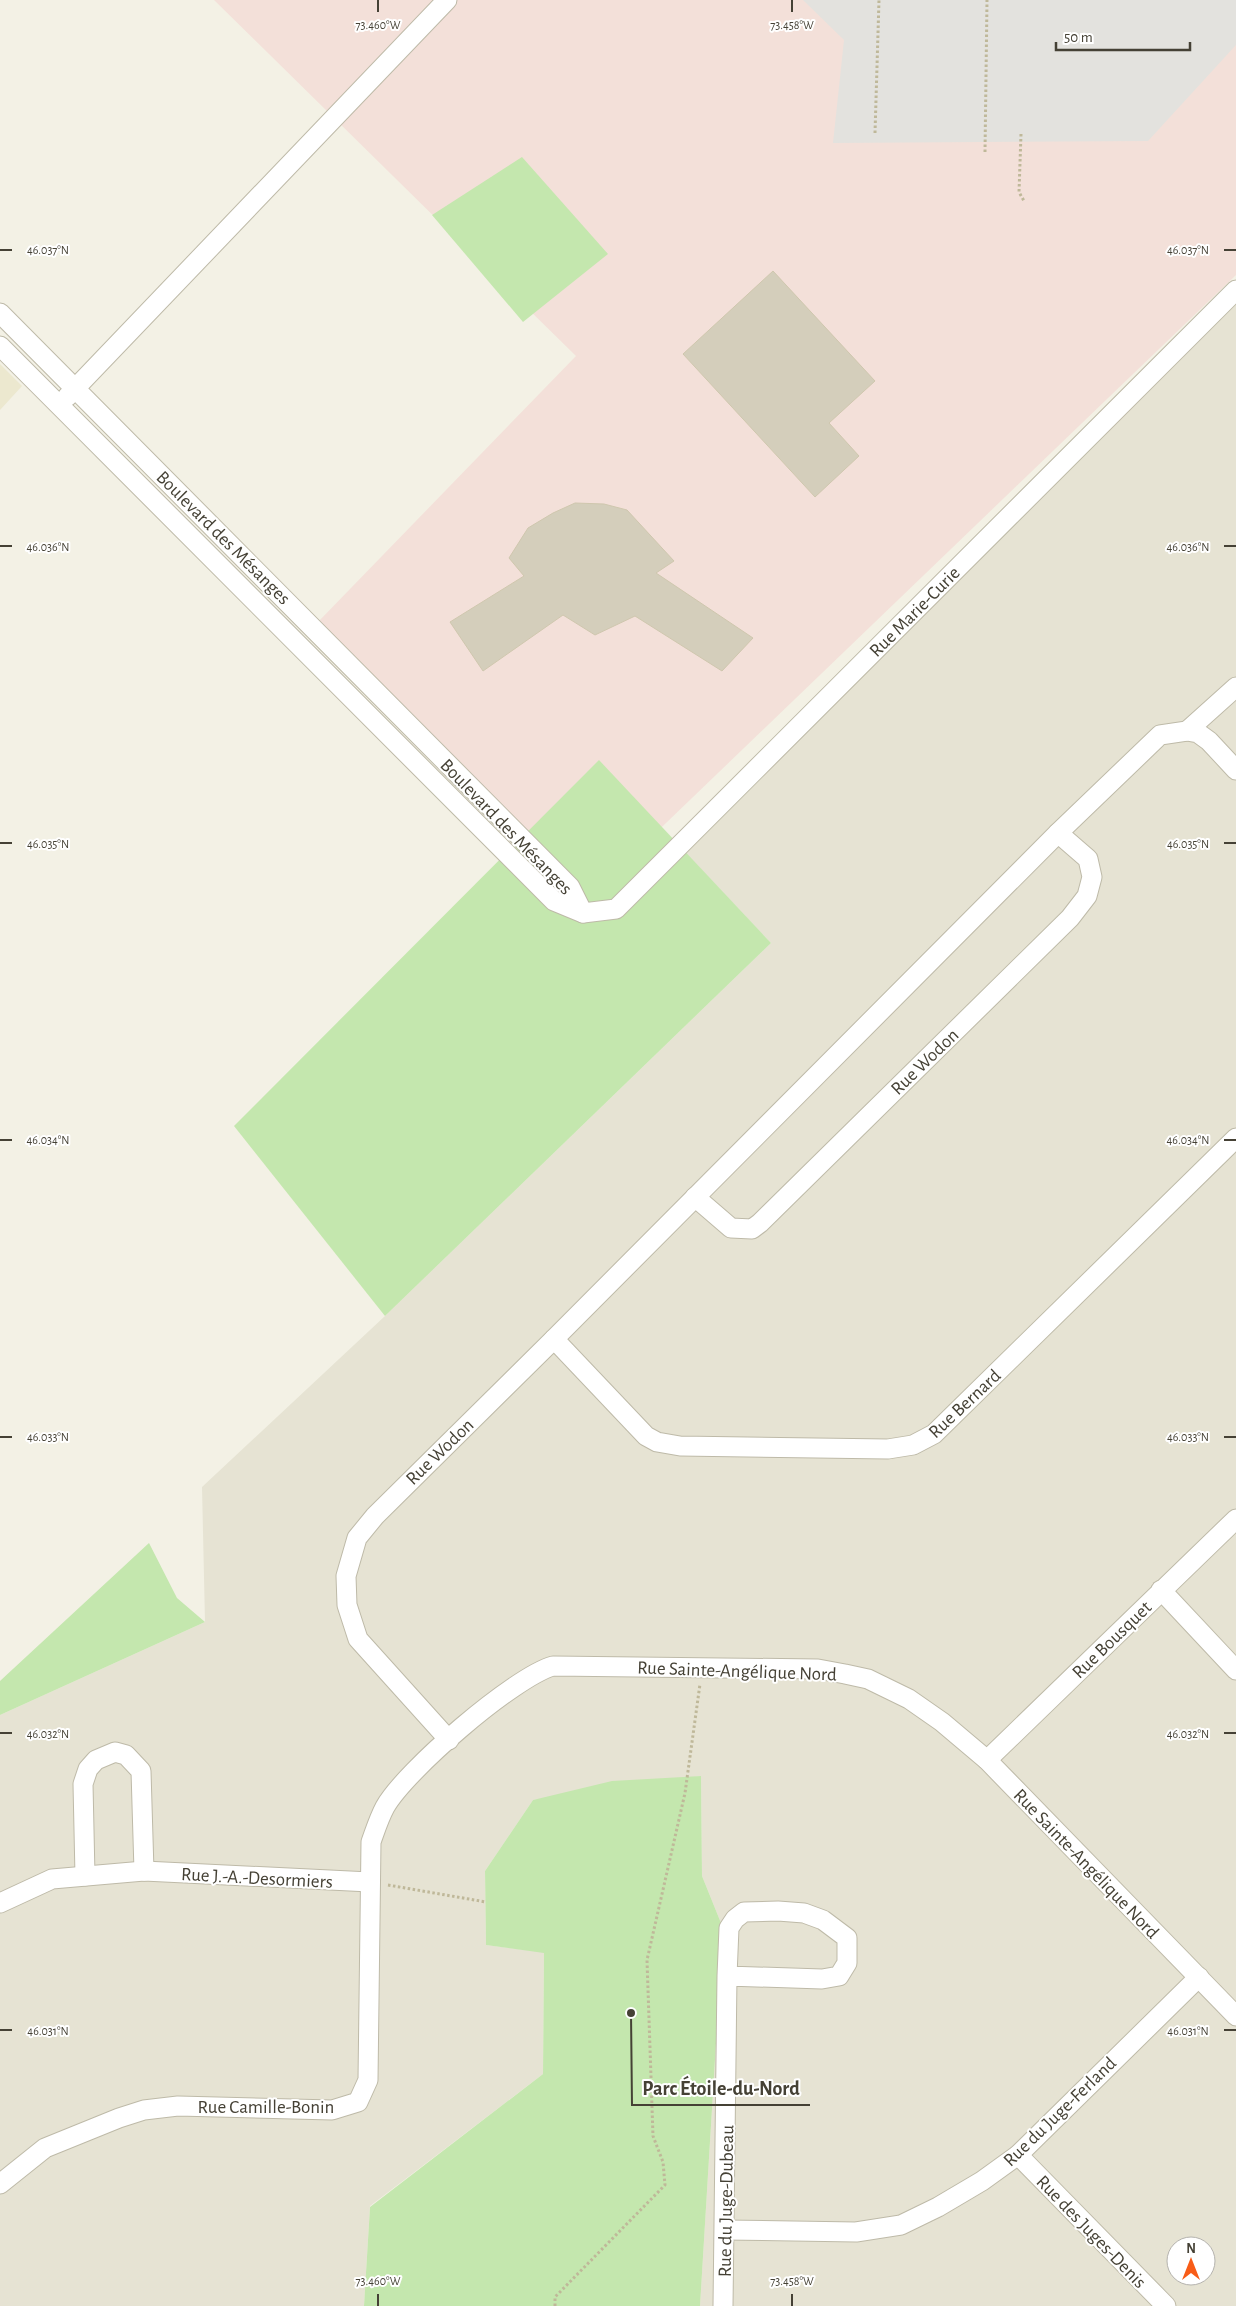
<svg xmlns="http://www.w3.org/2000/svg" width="1236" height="2306" viewBox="0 0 1236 2306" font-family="'Alegreya Sans',sans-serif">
  <rect width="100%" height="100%" fill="#f3f1e5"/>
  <path fill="#e6e3d3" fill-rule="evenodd" d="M1236 286V2306H700L723 1928 702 1876 701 1776 533 1800 485 1871 486 1945 544 1952 543 2074 370 2206 364 2306H0V1715L205 1622 202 1487 385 1316 771 943 676 843ZM1176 2246H1206V2276H1176Z"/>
  <polygon fill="#ece8cf" points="0,364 22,386 0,410"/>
  <polygon fill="#f3e0d9" points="214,0 1236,0 1236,275 588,898 318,622 576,356"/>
  <g fill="#c4e7ae">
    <polygon points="522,157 608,254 523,322 432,215"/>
    <polygon points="599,760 771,943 385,1316 234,1126"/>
    <polygon points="149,1543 177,1598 205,1622 0,1715 0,1681"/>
    <polygon points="701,1776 702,1876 723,1928 700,2306 364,2306 370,2207 543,2074 544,1953 486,1945 485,1871 533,1800 612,1781"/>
  </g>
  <polygon fill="#e3e2de" points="803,0 1236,0 1236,45 1148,141 833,143 844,40"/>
  <g fill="#d4cebb" stroke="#cfc7ae">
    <polygon points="773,271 875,381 829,423 859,456 815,497 683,354"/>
    <polygon points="575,503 604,504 627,510 674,561 656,573 753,638 722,671 635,616 595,635 563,615 483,671 450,622 524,576 509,558 528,528 553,513"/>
  </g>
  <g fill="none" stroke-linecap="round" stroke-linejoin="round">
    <defs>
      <g id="minor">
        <polyline points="0,313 570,887 583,913"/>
        <polyline points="0,346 554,901 583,913 616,909 1236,290"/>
        <polyline points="67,397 447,0"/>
        <polyline points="1187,731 1236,687"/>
        <polyline points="695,1197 731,1228 752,1229 760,1223 1070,918 1087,896 1092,877 1088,859 1058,833"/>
        <polyline points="554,1339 646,1436 657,1442 680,1446 888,1449 913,1445 934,1434 1236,1138"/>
        <polyline points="1161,1590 1236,1670"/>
        <polyline points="449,1740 358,1639 347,1605 346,1576 357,1538 375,1516 554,1339 1058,833 1160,735 1187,731 1198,733 1209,741 1236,770"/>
        <polyline points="987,1760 1236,1519"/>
        <polyline points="85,1876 83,1784 88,1769 96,1760 115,1752 126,1755 141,1771 144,1871"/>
        <polyline points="0,1903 52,1879 144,1871 370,1882"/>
        <polyline points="1018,2155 1166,2306"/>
        <path d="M0 2184 45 2148 119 2118 144 2110 178 2106 332 2110 358 2102 368 2080 371 1842C375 1831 379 1818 385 1807 405 1771 514 1677 553 1666L818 1669 845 1674 868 1679 909 1699 942 1722 987 1760 1236 2016"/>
        <polyline points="725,2230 856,2232 901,2225 938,2207 982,2181 1018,2155 1199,1977"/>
        <polyline points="723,2306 727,1976 729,1928 735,1919 744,1912 778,1911 804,1913 823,1920 847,1938 847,1963 839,1976 822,1979 727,1976"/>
      </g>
    </defs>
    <use href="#minor" stroke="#bebaa8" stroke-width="21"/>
    <g stroke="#bfb899" stroke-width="3" stroke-dasharray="2.5 2.5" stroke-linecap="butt">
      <polyline points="875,133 879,0"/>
      <polyline points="1021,134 1019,192 1024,201"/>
      <polyline points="985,152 987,0"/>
      <polyline points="388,1885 486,1902"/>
      <polyline points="555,2306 555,2297 665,2185 663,2162 653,2136 647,1960 685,1793 700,1684"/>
    </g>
    <use href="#minor" stroke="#fff" stroke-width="19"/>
  </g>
  <path fill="none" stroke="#454135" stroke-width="2" d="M378 0V12M792 0V12M0 250H12M1224 250H1236M0 546H12M1224 546H1236M0 843H12M1224 843H1236M0 1140H12M1224 1140H1236M0 1437H12M1224 1437H1236M0 1733H12M1224 1733H1236M0 2030H12M1224 2030H1236M378 2294V2306M792 2294V2306"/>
  <g text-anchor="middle" stroke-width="4" stroke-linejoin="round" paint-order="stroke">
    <g font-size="19" fill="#454135" stroke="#fff">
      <text transform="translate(224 537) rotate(45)" y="7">Boulevard des Mésanges</text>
      <text transform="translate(914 611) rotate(-45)" y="7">Rue Marie-Curie</text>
      <text transform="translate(507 826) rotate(46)" y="7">Boulevard des Mésanges</text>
      <text transform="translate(924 1061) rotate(-44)" y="7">Rue Wodon</text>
      <text transform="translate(964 1403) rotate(-43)" y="7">Rue Bernard</text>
      <text transform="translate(439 1451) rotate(-44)" y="7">Rue Wodon</text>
      <text transform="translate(1111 1639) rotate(-44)" y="7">Rue Bousquet</text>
      <text transform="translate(737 1670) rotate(2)" y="7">Rue Sainte-Angélique Nord</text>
      <text transform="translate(1087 1863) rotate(46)" y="7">Rue Sainte-Angélique Nord</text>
      <text transform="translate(257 1877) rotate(3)" y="7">Rue J.-A.-Desormiers</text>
      <text x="266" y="2113">Rue Camille-Bonin</text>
      <text transform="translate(1059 2111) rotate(-44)" y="7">Rue du Juge-Ferland</text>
      <text transform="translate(725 2201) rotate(-89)" y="7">Rue du Juge-Dubeau</text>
      <text transform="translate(1092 2231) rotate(46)" y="7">Rue des Juges-Denis</text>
    </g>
  </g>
  <g font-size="12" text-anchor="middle" fill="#454135" stroke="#fff" stroke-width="4" stroke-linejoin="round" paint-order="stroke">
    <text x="378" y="29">73.460°W</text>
    <text x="792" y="29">73.458°W</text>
    <text x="48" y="254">46.037°N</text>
    <text x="1188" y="254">46.037°N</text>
    <text x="48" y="551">46.036°N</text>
    <text x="1188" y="551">46.036°N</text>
    <text x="48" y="848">46.035°N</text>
    <text x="1188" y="848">46.035°N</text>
    <text x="48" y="1144">46.034°N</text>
    <text x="1188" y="1144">46.034°N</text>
    <text x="48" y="1441">46.033°N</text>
    <text x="1188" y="1441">46.033°N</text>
    <text x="48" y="1738">46.032°N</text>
    <text x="1188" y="1738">46.032°N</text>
    <text x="48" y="2035">46.031°N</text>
    <text x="1188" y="2035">46.031°N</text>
    <text x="378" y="2285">73.460°W</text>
    <text x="792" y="2285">73.458°W</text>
  </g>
  <path fill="none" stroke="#454135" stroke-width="2" d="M631 2013L632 2105H810"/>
  <circle fill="#454135" stroke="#fff" stroke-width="2" cx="631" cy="2013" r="5"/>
  <g font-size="20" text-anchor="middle" font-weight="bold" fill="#454135" stroke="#fff" stroke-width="4" stroke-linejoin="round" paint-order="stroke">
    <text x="721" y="2095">Parc Étoile-du-Nord</text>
  </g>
  <g transform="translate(1191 2261)"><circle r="24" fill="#ffffff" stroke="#b5b3ae"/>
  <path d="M0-4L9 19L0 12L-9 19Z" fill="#f85c17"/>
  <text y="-8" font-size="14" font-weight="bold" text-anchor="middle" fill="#454135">N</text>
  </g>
  <path d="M1056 42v8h134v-8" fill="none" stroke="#454135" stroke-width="2.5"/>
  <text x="1064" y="42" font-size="15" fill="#454135" stroke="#ffffff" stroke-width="4" paint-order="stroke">50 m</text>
</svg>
